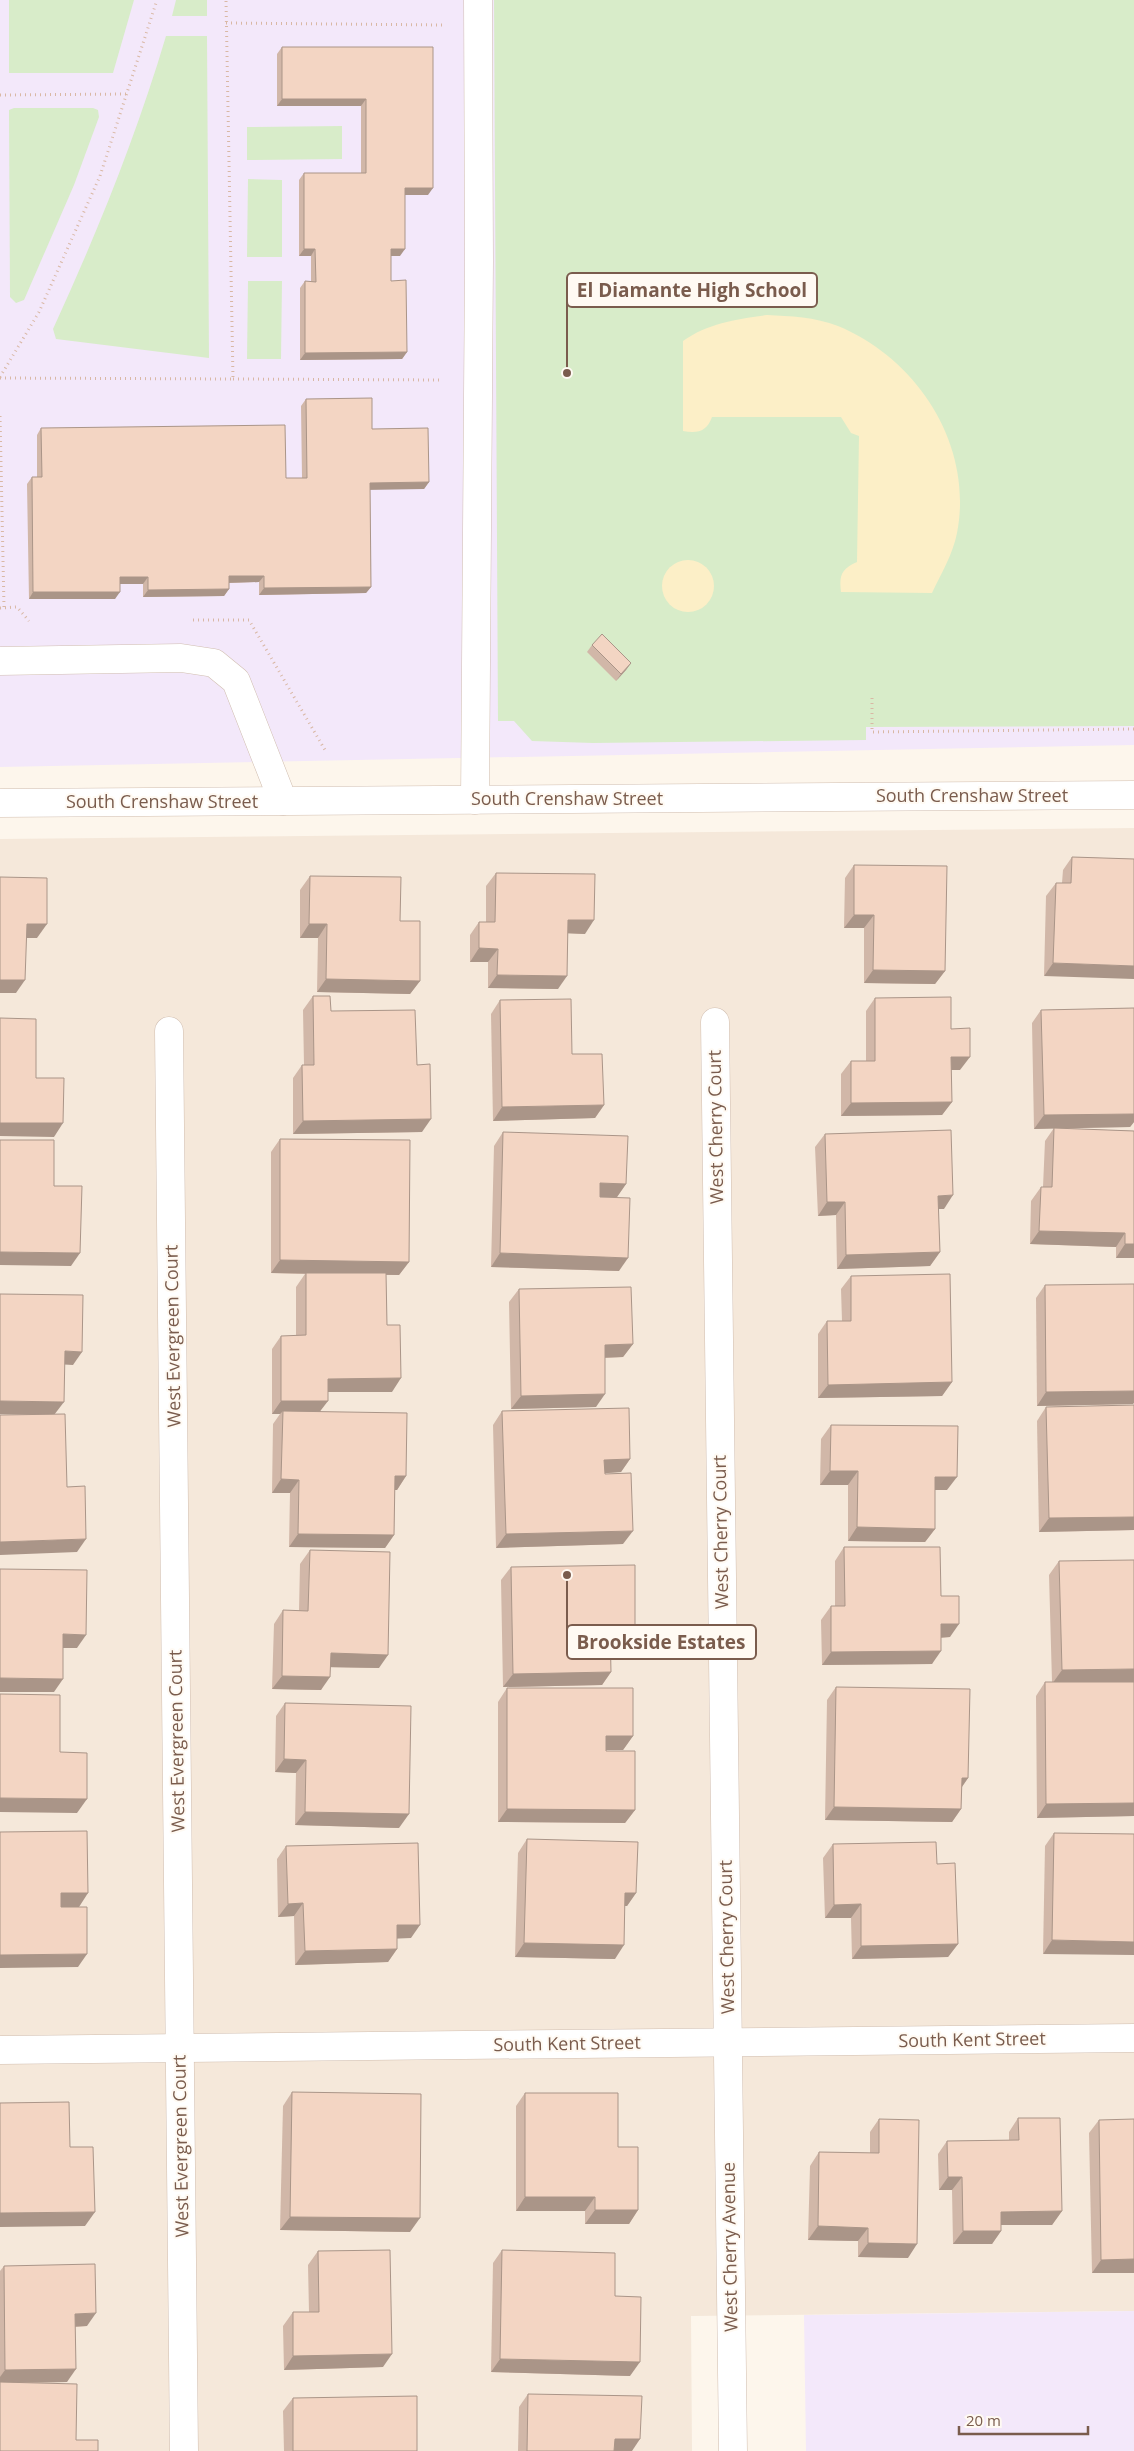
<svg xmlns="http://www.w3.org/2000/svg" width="1134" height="2451" viewBox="0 0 1134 2451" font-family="'Open Sans',sans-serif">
  <rect width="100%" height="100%" fill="#fdf6ec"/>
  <polygon fill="#f5e8da" points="1134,828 1134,2311 691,2316 692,2451 0,2451 0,839"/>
  <g fill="#f3e8fa">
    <polygon points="0,0 1134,0 1134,745 0,767"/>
    <polygon points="1134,2311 1134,2451 806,2451 804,2315"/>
  </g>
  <g fill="#d8ecc9">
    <polygon points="9,0 134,0 113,73 9,73"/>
    <polygon points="176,0 207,0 207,16 172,16"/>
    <polygon points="494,0 1134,0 1134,726 866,727 866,740 593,743 532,741 514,721 498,721"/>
    <path d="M166 36H207L209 358 56 339 53 329C97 233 136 137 166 36Z"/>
    <polygon points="14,108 93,108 98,110 99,117 74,185 24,300 16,303 10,297 9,115 9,110"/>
    <polygon points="342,126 342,159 247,160 247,127"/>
    <polygon points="248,179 282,180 282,257 247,257"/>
    <polygon points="248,281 282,281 281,359 247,359"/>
  </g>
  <g fill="#fcefc7">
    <path d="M767 315C790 316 815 317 838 326 918 359 974 446 957 533 953 554 941 574 932 593L841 592C839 576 841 569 857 562L859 436 851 433 841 417H712C707 431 698 434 683 431V341C708 323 737 319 767 315Z"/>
    <circle cx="688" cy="586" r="26"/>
  </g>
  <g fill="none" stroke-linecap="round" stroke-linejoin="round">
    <defs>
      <g id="minor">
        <polyline points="0,661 181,658 214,663 236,681 283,801"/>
        <polyline points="475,800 479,261 478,0"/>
        <polyline points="0,803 1134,795"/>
        <polyline points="715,1022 733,2451"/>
        <polyline points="169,1031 184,2451"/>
        <polyline points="0,2050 1134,2038"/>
      </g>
    </defs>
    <use href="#minor" stroke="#d1beb0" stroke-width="29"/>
    <g stroke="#d9b8a5" stroke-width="3" stroke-dasharray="1 4" stroke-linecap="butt">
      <polyline points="226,23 443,25"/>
      <polyline points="0,95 128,94"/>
      <polyline points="0,377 39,312 100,176 157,0"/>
      <polyline points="0,378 233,379 226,0"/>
      <polyline points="233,379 442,380"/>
      <polyline points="0,416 4,607"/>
      <polyline points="0,608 17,607 29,621"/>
      <polyline points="193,620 249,620 325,750"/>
      <polyline points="872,698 872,732 1134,729"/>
    </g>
    <use href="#minor" stroke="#fff" stroke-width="28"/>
  </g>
  <g fill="#d1b7a8">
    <polygon points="282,47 433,47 428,195 405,195 400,256 391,256 391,281 407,352 402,359 300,360 300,288 305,281 311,282 311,256 299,256 299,180 304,173 361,173 361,106 277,106 277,54"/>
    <polygon points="306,399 372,429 429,482 424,489 370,489 371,587 366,593 259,595 259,582 229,583 229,589 224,596 143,597 143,584 120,584 115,599 29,599 27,484 32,477 37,477 37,435 41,428 286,478 302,478 301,406"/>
    <polygon points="592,645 631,663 626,670 616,681 587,652"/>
    <polygon points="1072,857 1134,859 1044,976 1046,896 1056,883 1062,883 1063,870"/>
    <polygon points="854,865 945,971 935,984 864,983 864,928 844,928 845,878"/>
    <polygon points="496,873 585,934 568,933 558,989 488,988 488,962 470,962 470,935 479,922 486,922 486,886"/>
    <polygon points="310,876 400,921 420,981 410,994 317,992 318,938 300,938 300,890"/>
    <polygon points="313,996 331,1011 417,1065 422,1132 293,1134 293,1078 302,1065 304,1065 303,1010"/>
    <polygon points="875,998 951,1029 960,1070 951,1070 952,1102 942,1115 841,1116 841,1074 851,1061 866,1061 866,1011"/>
    <polygon points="500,1000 572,1054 604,1105 595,1118 493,1121 491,1014"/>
    <polygon points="1134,1008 1134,1122 1130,1127 1059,1128 1134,1131 1134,1258 1116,1258 1116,1247 1030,1244 1031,1201 1041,1187 1043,1187 1045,1141 1054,1128 1034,1129 1032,1023 1041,1010"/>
    <polygon points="503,1132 626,1184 617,1197 600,1197 619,1271 491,1267 494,1146"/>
    <polygon points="825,1134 944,1209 938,1209 940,1252 930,1266 837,1269 836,1215 818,1216 815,1147"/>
    <polygon points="280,1139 409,1262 399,1275 386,1275 387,1325 392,1392 328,1392 320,1411 406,1476 397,1490 395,1490 394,1535 385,1548 289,1547 290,1493 272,1493 273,1424 280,1414 272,1414 272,1349 281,1336 296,1336 296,1287 305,1274 271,1273 271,1152"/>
    <polygon points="851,1276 952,1382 942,1396 818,1398 818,1334 827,1321 842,1321 841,1289"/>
    <polygon points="1045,1285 1133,1404 1037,1406 1036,1298"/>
    <polygon points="519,1289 633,1344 623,1357 605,1358 596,1407 511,1409 509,1302"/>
    <polygon points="1134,1405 1134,1530 1039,1532 1037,1421 1046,1407"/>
    <polygon points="502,1411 630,1459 621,1472 605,1473 623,1544 496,1548 493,1425"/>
    <polygon points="831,1425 947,1490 935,1490 935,1529 925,1542 848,1541 848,1485 820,1485 821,1439"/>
    <polygon points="844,1547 941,1596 950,1637 941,1638 932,1664 822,1665 821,1620 831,1606 835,1606 835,1561"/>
    <polygon points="310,1550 379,1668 330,1667 321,1690 272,1689 274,1624 283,1610 299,1611 300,1564"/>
    <polygon points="1059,1561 1134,1816 1037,1818 1036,1696 1045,1682 1052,1682 1049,1575"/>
    <polygon points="511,1567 626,1638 611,1639 611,1672 602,1685 503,1687 501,1580"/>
    <polygon points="836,1687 968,1778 962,1787 961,1809 952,1822 825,1820 827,1700"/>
    <polygon points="507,1688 633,1736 623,1750 606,1750 635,1810 625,1823 498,1822 498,1702"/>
    <polygon points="285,1703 399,1828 295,1825 296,1773 275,1772 276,1716"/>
    <polygon points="1054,1833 1134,1834 1043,1954 1045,1846"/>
    <polygon points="527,1839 636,1893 627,1906 625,1906 615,1959 515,1957 518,1853"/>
    <polygon points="833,1844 937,1864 958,1944 948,1957 852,1959 851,1918 825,1918 823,1858"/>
    <polygon points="286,1846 411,1938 397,1938 397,1949 388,1962 295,1965 294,1916 278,1917 277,1859"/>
    <polygon points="292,2092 410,2232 280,2230 283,2106"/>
    <polygon points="525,2093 618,2147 638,2210 629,2224 585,2224 585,2211 516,2211 516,2106"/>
    <polygon points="1018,2118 1062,2211 1052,2225 1001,2225 1001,2231 992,2244 953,2244 952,2190 939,2190 938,2154 947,2141 1009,2140 1009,2132"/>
    <polygon points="879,2119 908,2258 858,2257 858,2241 808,2240 810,2166 819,2152 870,2153 870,2132"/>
    <polygon points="1099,2120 1134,2273 1092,2273 1089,2133"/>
    <polygon points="502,2250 615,2296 630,2376 491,2372 493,2263"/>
    <polygon points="318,2251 383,2367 284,2370 283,2326 293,2312 309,2312 308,2265"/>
    <polygon points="4,2266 87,2326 75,2327 67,2382 18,2383 76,2440 0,2451 0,2271"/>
    <polygon points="528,2394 632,2451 518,2451 519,2407"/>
    <polygon points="293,2398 417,2451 284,2451 283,2411"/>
  </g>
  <g fill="#aa9588">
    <polygon points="282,99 366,99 361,106 277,106"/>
    <polygon points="405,188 433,188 428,195 400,195"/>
    <polygon points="304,249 315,249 311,256 299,256"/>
    <polygon points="391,249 405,249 400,256 387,256"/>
    <polygon points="407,352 402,359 300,360 305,353"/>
    <polygon points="429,482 424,489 365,490 370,483"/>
    <polygon points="229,576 264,576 259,582 224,583"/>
    <polygon points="120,577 148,577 143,584 115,584"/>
    <polygon points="371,587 366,593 259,595 264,588"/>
    <polygon points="229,589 224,596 143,597 148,590"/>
    <polygon points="33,592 120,592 115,599 29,599"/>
    <polygon points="631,663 626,670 616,681 621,674"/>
    <polygon points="854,915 874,915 864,928 844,928"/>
    <polygon points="568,920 594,920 585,934 559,933"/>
    <polygon points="27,924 47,924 37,938 17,938"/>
    <polygon points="309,924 327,924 318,938 300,938"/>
    <polygon points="479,948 498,949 488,962 470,962"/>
    <polygon points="1053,963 1134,966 1134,979 1044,976"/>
    <polygon points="873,970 945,971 935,984 864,983"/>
    <polygon points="497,975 567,976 558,989 488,988"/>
    <polygon points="326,979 420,981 410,994 317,992"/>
    <polygon points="0,980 25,980 16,993 0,993"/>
    <polygon points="951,1057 970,1057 960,1070 942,1070"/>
    <polygon points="952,1102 942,1115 841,1116 851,1103"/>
    <polygon points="604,1105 595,1118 493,1121 502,1107"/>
    <polygon points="1134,1114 1134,1122 1130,1127 1034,1129 1044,1115"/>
    <polygon points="431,1119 422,1132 293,1134 303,1121"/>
    <polygon points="0,1123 63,1123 54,1137 0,1136"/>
    <polygon points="600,1183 626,1184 617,1197 590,1197"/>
    <polygon points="953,1195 944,1209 929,1209 938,1196"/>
    <polygon points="827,1202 845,1202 836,1215 818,1216"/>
    <polygon points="1039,1231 1125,1233 1116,1247 1030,1244"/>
    <polygon points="1125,1244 1134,1244 1134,1258 1116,1258"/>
    <polygon points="0,1252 80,1253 71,1266 0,1265"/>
    <polygon points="940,1252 930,1266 837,1269 846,1255"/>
    <polygon points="500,1253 628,1258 619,1271 491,1267"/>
    <polygon points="280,1260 409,1262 399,1275 271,1273"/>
    <polygon points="633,1344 623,1357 595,1358 605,1345"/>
    <polygon points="65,1351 82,1352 73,1365 55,1364"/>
    <polygon points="401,1378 392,1392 318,1392 328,1379"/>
    <polygon points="952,1382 942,1396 818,1398 828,1385"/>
    <polygon points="1134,1391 1134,1403 1133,1404 1037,1406 1046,1392"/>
    <polygon points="605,1394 596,1407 511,1409 521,1396"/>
    <polygon points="0,1401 64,1402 54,1415 0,1414"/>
    <polygon points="281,1401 328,1401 318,1414 283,1411 280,1414 272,1414"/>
    <polygon points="630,1459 621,1472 595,1474 604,1460"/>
    <polygon points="830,1471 858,1471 848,1485 820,1485"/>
    <polygon points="395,1476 406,1476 397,1490 386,1490"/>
    <polygon points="935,1477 957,1477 947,1490 926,1490"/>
    <polygon points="281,1479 299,1480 290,1493 272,1493"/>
    <polygon points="1134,1517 1134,1530 1039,1532 1049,1518"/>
    <polygon points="857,1527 935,1529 925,1542 848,1541"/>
    <polygon points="633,1531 623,1544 496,1548 506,1534"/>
    <polygon points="298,1534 394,1535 385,1548 289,1547"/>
    <polygon points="86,1539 77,1552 0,1555 0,1542"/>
    <polygon points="941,1624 959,1624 950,1637 932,1638"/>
    <polygon points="635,1625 626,1638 601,1639 610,1626"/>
    <polygon points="63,1634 86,1635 77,1648 54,1648"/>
    <polygon points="941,1651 932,1664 822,1665 831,1652"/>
    <polygon points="331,1653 388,1655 379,1668 321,1667"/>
    <polygon points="1134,1669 1134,1682 1052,1684 1062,1670"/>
    <polygon points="611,1672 602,1685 503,1687 513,1674"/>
    <polygon points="282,1676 330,1677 321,1690 272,1689"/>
    <polygon points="0,1678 63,1679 54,1692 0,1692"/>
    <polygon points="606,1736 633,1736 623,1750 597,1750"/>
    <polygon points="284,1759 306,1760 296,1773 275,1772"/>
    <polygon points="962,1778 968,1778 959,1791"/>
    <polygon points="0,1798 87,1799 77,1813 0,1812"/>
    <polygon points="1134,1803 1134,1816 1037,1818 1046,1804"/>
    <polygon points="834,1807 961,1809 952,1822 825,1820"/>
    <polygon points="507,1809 635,1810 625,1823 498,1822"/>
    <polygon points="305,1812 409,1814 399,1828 295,1825"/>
    <polygon points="61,1893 88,1893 79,1907 52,1907"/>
    <polygon points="625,1893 636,1893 627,1906 616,1906"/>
    <polygon points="303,1903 294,1916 278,1917 288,1904"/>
    <polygon points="861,1904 851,1918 825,1918 834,1905"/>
    <polygon points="397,1925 420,1925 411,1938 387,1939"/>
    <polygon points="1052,1940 1134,1942 1134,1955 1043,1954"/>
    <polygon points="524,1943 624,1945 615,1959 515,1957"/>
    <polygon points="958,1944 948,1957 852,1959 861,1946"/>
    <polygon points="397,1949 388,1962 295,1965 305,1951"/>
    <polygon points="87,1954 78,1967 0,1968 0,1955"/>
    <polygon points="948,2177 962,2177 952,2190 939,2190"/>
    <polygon points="525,2197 595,2197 585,2211 516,2211"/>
    <polygon points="595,2210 638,2210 629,2224 585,2224"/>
    <polygon points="1062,2211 1052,2225 992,2225 1001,2212"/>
    <polygon points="95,2212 85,2226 0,2227 0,2213"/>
    <polygon points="290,2217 420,2218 410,2232 280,2230"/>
    <polygon points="818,2226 868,2228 858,2241 808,2240"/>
    <polygon points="963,2231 1001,2231 992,2244 953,2244"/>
    <polygon points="868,2243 917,2244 908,2258 858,2257"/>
    <polygon points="1134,2259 1134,2273 1092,2273 1101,2260"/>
    <polygon points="96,2313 87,2326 66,2327 75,2314"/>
    <polygon points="392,2354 383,2367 284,2370 293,2356"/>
    <polygon points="500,2359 640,2362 630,2376 491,2372"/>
    <polygon points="76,2369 67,2382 0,2383 0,2377 5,2370"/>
    <polygon points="615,2439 640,2439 632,2451 606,2451"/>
  </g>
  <g fill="#f3d5c3" stroke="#aa9588">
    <polygon points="282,47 433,47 433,188 405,188 405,249 391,249 391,281 406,280 407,352 305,353 305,281 316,282 315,249 304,249 304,173 366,173 366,99 282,99"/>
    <polygon points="372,398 372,429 428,428 429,482 370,483 371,587 264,588 264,576 229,576 229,589 148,590 148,577 120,577 120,592 33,592 32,477 42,477 41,428 285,425 286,478 307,478 306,399"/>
    <polygon points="602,634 631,663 621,674 592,645"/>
    <polygon points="1072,857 1134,859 1134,966 1053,963 1056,883 1071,883"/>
    <polygon points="854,865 947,866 945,971 873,970 874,915 854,915"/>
    <polygon points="496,873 595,874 594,920 568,920 567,976 497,975 498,949 479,948 479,922 495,922"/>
    <polygon points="310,876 401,877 400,921 420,921 420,981 326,979 327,924 309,924"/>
    <polygon points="0,877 47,878 47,924 27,924 25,980 0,980"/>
    <polygon points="313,996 330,996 331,1011 415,1010 417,1065 430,1064 431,1119 303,1121 302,1065 314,1065"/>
    <polygon points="951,997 951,1029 970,1028 970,1057 951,1057 952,1102 851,1103 851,1061 875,1061 875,998"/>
    <polygon points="571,999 572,1054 602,1054 604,1105 502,1107 500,1000"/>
    <polygon points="1134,1008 1134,1114 1044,1115 1041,1010"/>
    <polygon points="0,1018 36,1019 36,1078 64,1078 63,1123 0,1123"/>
    <polygon points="1054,1128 1134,1131 1134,1244 1125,1244 1125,1233 1039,1231 1041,1187 1052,1187"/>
    <polygon points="951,1130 953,1195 938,1196 940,1252 846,1255 845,1202 827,1202 825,1134"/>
    <polygon points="503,1132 628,1136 626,1184 600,1183 600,1197 630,1198 628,1258 500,1253"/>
    <polygon points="280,1139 410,1140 409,1262 280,1260"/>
    <polygon points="0,1140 54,1140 54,1186 82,1186 80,1253 0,1252"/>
    <polygon points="306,1273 386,1273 387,1325 400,1325 401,1378 328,1379 328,1401 281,1401 281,1336 306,1335"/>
    <polygon points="950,1274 952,1382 828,1385 827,1321 851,1321 851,1276"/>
    <polygon points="1134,1284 1134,1391 1046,1392 1045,1285"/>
    <polygon points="631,1287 633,1344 605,1345 605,1394 521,1396 519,1289"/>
    <polygon points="0,1294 83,1295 82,1352 65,1351 64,1402 0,1401"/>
    <polygon points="1134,1405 1134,1517 1049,1518 1046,1407"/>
    <polygon points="629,1408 630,1459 604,1460 605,1474 631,1473 633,1531 506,1534 502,1411"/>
    <polygon points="283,1411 407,1413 406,1476 395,1476 394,1535 298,1534 299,1480 281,1479"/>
    <polygon points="65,1414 67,1487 85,1486 86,1539 0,1542 0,1415"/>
    <polygon points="831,1425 958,1426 957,1477 935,1477 935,1529 857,1527 858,1471 830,1471"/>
    <polygon points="844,1547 940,1547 941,1596 959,1596 959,1624 941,1624 941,1651 831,1652 831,1606 845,1606"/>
    <polygon points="310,1550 390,1552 388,1655 331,1653 330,1677 282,1676 283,1610 308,1611"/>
    <polygon points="1134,1560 1134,1669 1062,1670 1059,1561"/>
    <polygon points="635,1565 635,1625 610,1626 611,1672 513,1674 511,1567"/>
    <polygon points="0,1569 87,1570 86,1635 63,1634 63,1679 0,1678"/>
    <polygon points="1045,1682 1134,1682 1134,1803 1046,1804"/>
    <polygon points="836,1687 970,1689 968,1778 962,1778 961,1809 834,1807"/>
    <polygon points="507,1688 633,1688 633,1736 606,1736 606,1751 635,1751 635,1810 507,1809"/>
    <polygon points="0,1694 60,1695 60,1752 87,1753 87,1799 0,1798"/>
    <polygon points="285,1703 411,1706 409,1814 305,1812 306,1760 284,1759"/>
    <polygon points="87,1831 88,1893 61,1893 61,1907 87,1907 87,1954 0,1955 0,1832"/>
    <polygon points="1054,1833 1134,1834 1134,1942 1052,1940"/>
    <polygon points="527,1839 638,1842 636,1893 625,1893 624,1945 524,1943"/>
    <polygon points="936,1842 937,1864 955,1863 958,1944 861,1946 861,1904 834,1905 833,1844"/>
    <polygon points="418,1843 420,1925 397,1925 397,1949 305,1951 303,1903 288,1904 286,1846"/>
    <polygon points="292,2092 421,2094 420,2218 290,2217"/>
    <polygon points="525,2093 618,2093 618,2147 638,2147 638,2210 595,2210 595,2197 525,2197"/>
    <polygon points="69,2102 70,2147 93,2147 95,2212 0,2213 0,2103"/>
    <polygon points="1018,2118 1060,2118 1062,2211 1001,2212 1001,2231 963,2231 962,2177 948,2177 947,2141 1019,2140"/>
    <polygon points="879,2119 919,2120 917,2244 868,2243 868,2228 818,2226 819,2152 879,2153"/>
    <polygon points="1134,2119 1134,2259 1101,2260 1099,2120"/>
    <polygon points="390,2250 392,2354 293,2356 293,2312 319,2312 318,2251"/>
    <polygon points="502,2250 615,2253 615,2296 641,2297 640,2362 500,2359"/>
    <polygon points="95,2264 96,2313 75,2314 76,2369 5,2370 4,2266"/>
    <polygon points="0,2382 77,2384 76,2440 98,2440 98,2451 0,2451"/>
    <polygon points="528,2394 642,2396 640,2439 615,2439 614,2451 527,2451"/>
    <polygon points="417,2396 417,2451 293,2451 293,2398"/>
  </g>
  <g text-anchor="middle" stroke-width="4" stroke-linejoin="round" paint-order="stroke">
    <g font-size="18" fill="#7a5c4d" stroke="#fffaf3">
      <text x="972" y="802">South Crenshaw Street</text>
      <text x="567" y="805">South Crenshaw Street</text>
      <text x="162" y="808">South Crenshaw Street</text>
      <text transform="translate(716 1127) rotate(-91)" y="6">West Cherry Court</text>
      <text transform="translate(173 1336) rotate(-91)" y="6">West Evergreen Court</text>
      <text transform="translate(721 1532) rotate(-91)" y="6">West Cherry Court</text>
      <text transform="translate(177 1741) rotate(-91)" y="6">West Evergreen Court</text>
      <text transform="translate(727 1937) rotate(-91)" y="6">West Cherry Court</text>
      <text transform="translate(972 2040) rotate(-1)" y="6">South Kent Street</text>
      <text transform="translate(567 2044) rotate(-1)" y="6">South Kent Street</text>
      <text transform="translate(181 2146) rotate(-91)" y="6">West Evergreen Court</text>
      <text transform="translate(730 2247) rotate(-91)" y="6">West Cherry Avenue</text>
    </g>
  </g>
  <path fill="none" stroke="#7a5c4d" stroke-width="2" d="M567 373L567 290M567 1575L567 1642"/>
  <g fill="#7a5c4d" stroke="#fffaf3" stroke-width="2">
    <circle cx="567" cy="373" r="5"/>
    <circle cx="567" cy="1575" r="5"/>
  </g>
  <g fill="#fffaf3" stroke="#7a5c4d" stroke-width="2">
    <rect x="567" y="273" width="250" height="34" rx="5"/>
    <rect x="567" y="1625" width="189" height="34" rx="5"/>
  </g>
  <g font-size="19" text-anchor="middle" font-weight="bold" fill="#7a5c4d">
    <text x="692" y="297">El Diamante High School</text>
    <text x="661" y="1649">Brookside Estates</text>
  </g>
  <path d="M959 2426v8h129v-8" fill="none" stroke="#7a5c4d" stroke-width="2.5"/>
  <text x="966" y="2426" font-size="15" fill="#7a5c4d" stroke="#fffaf3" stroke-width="4" paint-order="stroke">20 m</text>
</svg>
